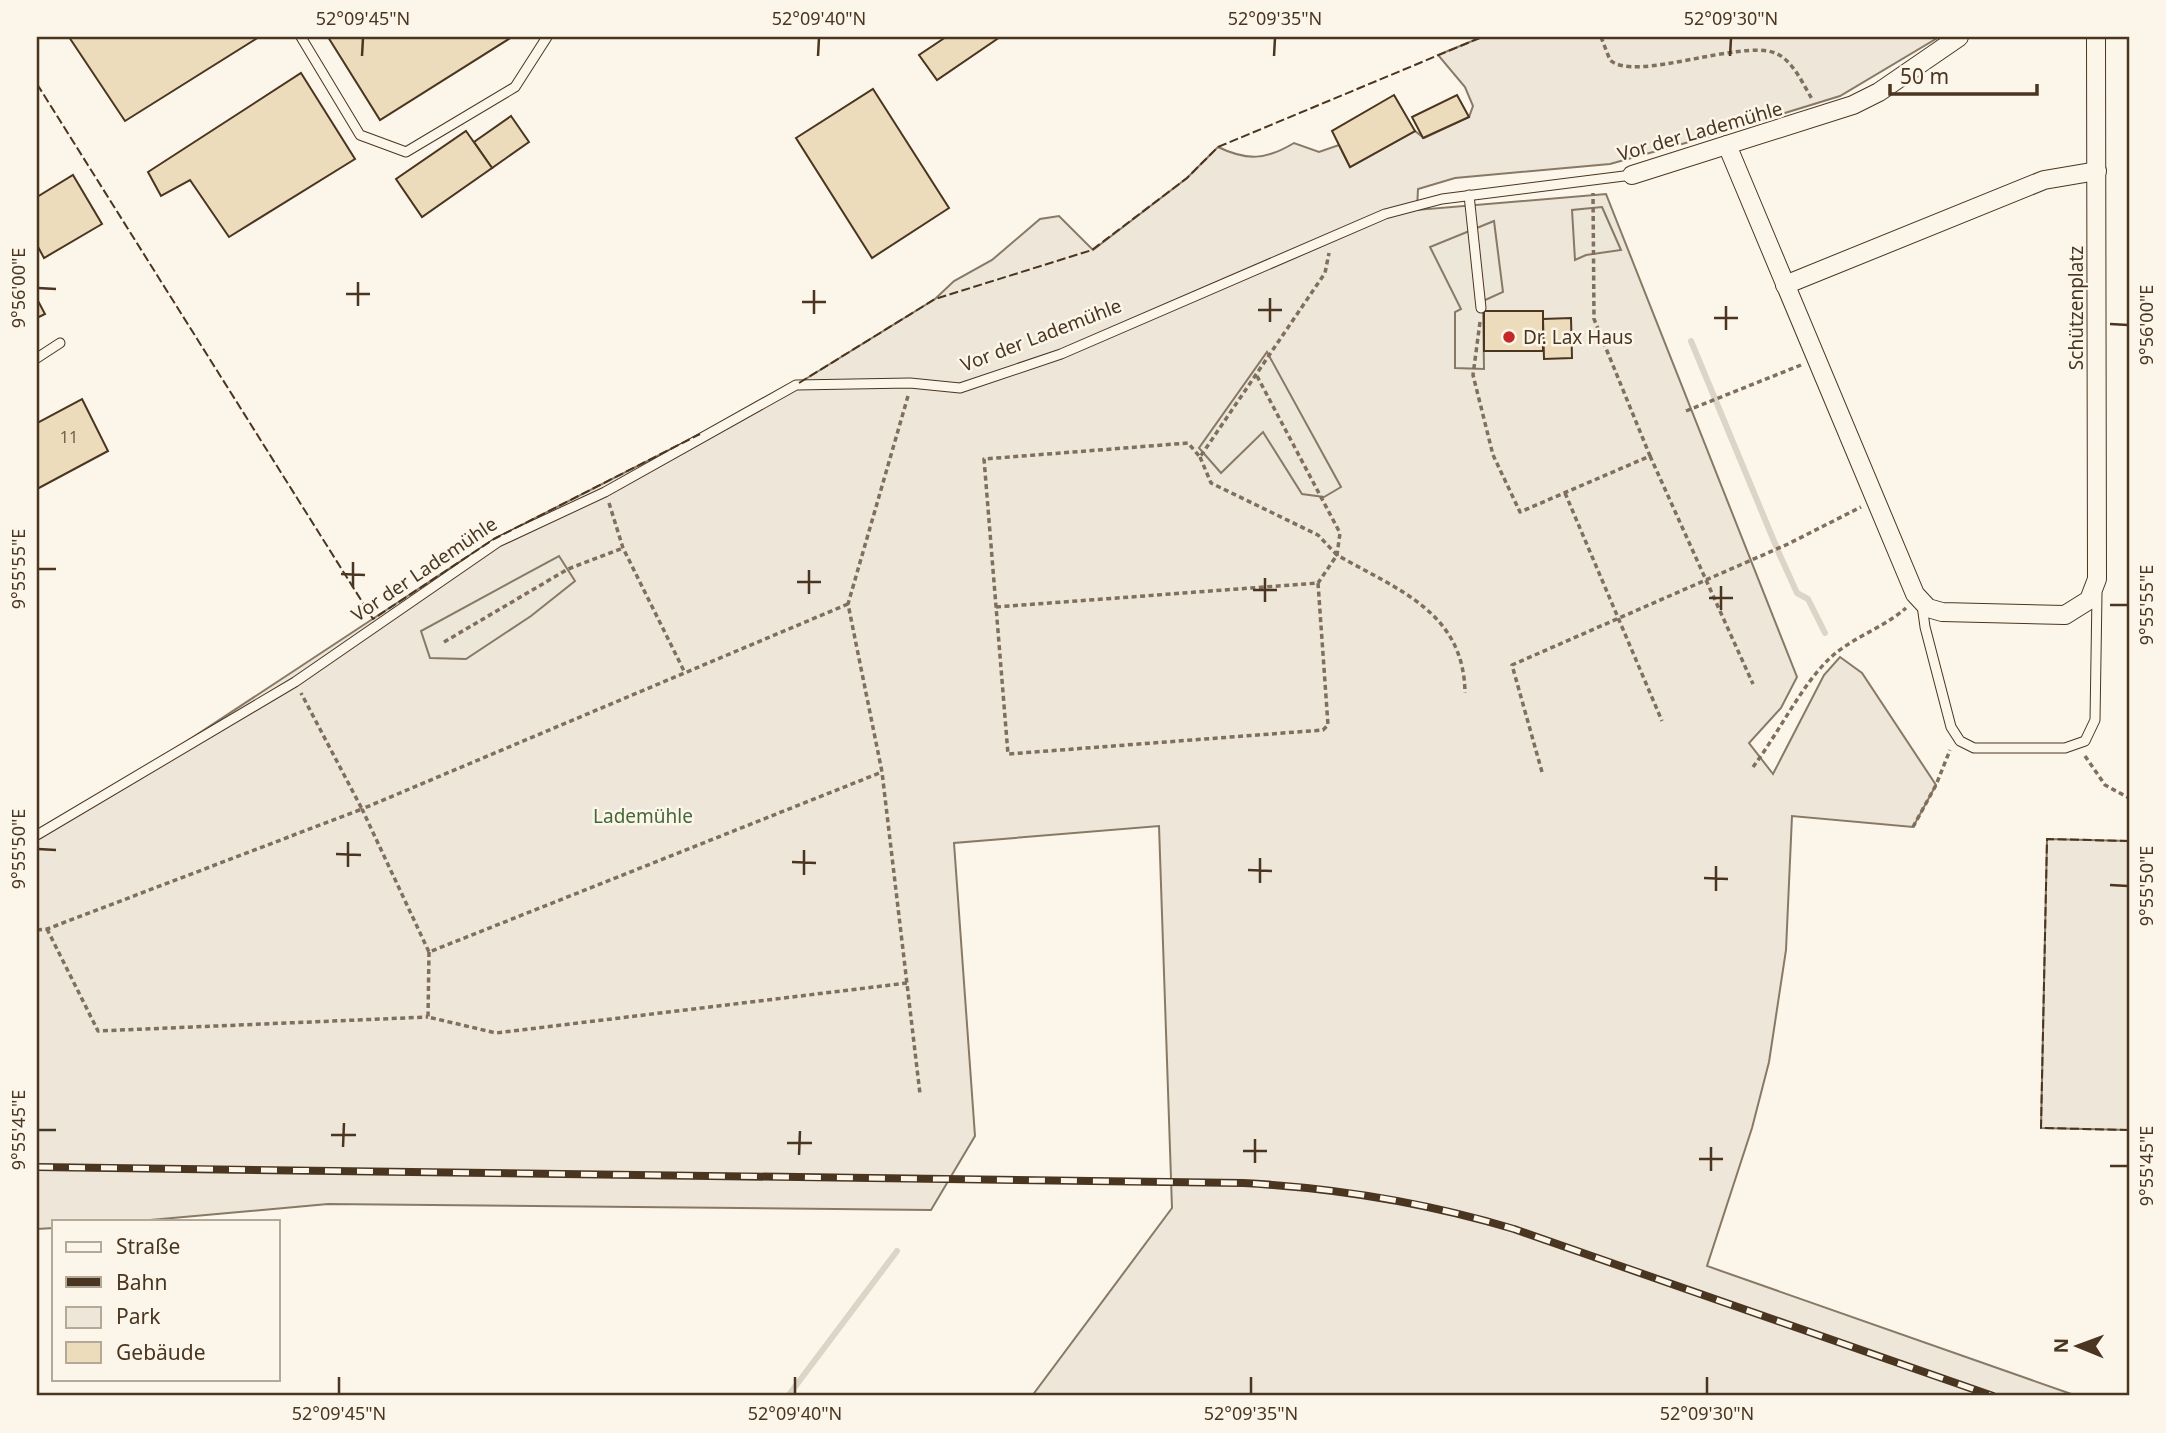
<svg xmlns="http://www.w3.org/2000/svg" width="2166" height="1433" viewBox="0 0 2166 1433" font-family="'Noto Sans',sans-serif">
  <rect width="100%" height="100%" fill="#fbf6e9"/>
  <g fill="#ede6d9" stroke="#887966" stroke-width="2">
    <path d="M1482 37H1939L1840 96 1707 137 1610 164 1455 178 1418 189 1417 210 1606 194 1797 677 1781 708 1749 743 1773 774 1824 675 1840 657 1862 673 1936 785 1913 827 1792 816 1786 950 1769 1062 1752 1128 1707 1266 2077 1396H1032L1172 1208 1159 826 954 843 975 1136 931 1210 328 1204 139 1221H54V1228L37 1229V840L494 539 791 388 935 299 954 281 992 260 1040 219 1059 216 1093 250 1187 178 1218 147C1247 161 1266 160 1294 143L1319 152 1339 145 1350 167 1415 131 1424 138 1469 117 1473 106 1465 87 1438 55Z"/>
    <polygon points="2047,839 2129,841 2129,1130 2041,1128"/>
  </g>
  <g fill="#ede7d9" stroke="#887966" stroke-width="2">
    <polygon points="1602,207 1621,250 1586,255 1575,260 1572,210"/>
    <polygon points="1494,221 1503,292 1483,301 1484,369 1455,368 1455,312 1461,309 1430,247"/>
    <polygon points="1267,352 1341,487 1324,497 1302,494 1263,432 1221,473 1199,448"/>
    <polygon points="559,556 575,581 531,616 466,659 430,658 421,631"/>
  </g>
  <g fill="none" stroke-linecap="round" stroke-linejoin="round">
    <g stroke="#dcd4c6" stroke-width="6">
      <polyline points="1691,341 1776,546"/>
      <polyline points="1778,551 1797,593 1808,599 1825,633"/>
      <polyline points="788,1396 897,1251"/>
    </g>
  </g>
  <g fill="#ecdcbc" stroke="#4a3520" stroke-width="2">
    <polygon points="69,37 259,37 125,121"/>
    <polygon points="328,37 512,37 380,120"/>
    <polygon points="946,37 1000,37 937,80 919,55"/>
    <polygon points="301,73 355,159 229,237 190,180 161,196 148,172"/>
    <polygon points="873,89 949,208 872,258 796,138"/>
    <polygon points="1394,95 1415,131 1350,167 1332,131"/>
    <polygon points="1457,95 1469,117 1423,138 1412,117"/>
    <polygon points="511,116 529,142 492,168 474,142"/>
    <polygon points="466,131 492,168 422,217 396,179"/>
    <polygon points="73,175 102,224 44,258 37,245 37,197"/>
    <polygon points="37,299 45,314 37,318"/>
    <rect x="1484" y="311" width="59" height="40"/>
    <polygon points="1571,318 1572,358 1544,359 1543,319"/>
    <polygon points="82,399 108,451 37,489 37,423"/>
  </g>
  <g fill="none" stroke-linecap="round" stroke-linejoin="round">
    <defs>
      <g id="service">
        <polyline points="301,37 360,135 406,152 515,87 547,37"/>
        <polyline points="1469,195 1481,308"/>
        <polyline points="37,358 60,343"/>
        <polyline points="1922,605 1925,627 1951,727 1960,741 1974,748 2065,748 2085,741 2095,720 2097,594"/>
        <polyline points="37,835 295,682 498,542 605,492 796,385 910,383 960,388 1061,354 1385,214 1442,199 1632,175"/>
      </g>
      <g id="minor">
        <polyline points="1727,145 1915,594 1928,608 1942,612 2065,615 2089,600 2097,579 2096,37"/>
        <polyline points="1632,175 1853,105 1879,92 1959,37"/>
        <polyline points="1785,285 2044,180 2097,171"/>
      </g>
    </defs>
    <use href="#service" stroke="#4a3520" stroke-width="11"/>
    <use href="#minor" stroke="#4a3520" stroke-width="20"/>
    <g stroke="#7f6f5c" stroke-width="3.5" stroke-dasharray="5 3.5" stroke-linecap="butt">
      <path d="M1601 37 1610 60C1634 83 1741 39 1775 53 1792 59 1803 84 1812 99"/>
      <polyline points="1480,322 1473,375 1493,455 1520,512 1650,456 1594,319 1593,193"/>
      <path d="M1257 376 1340 533 1337 555C1398 590 1464 612 1465 693"/>
      <polyline points="908,396 848,604 882,772 920,1094"/>
      <polyline points="1686,411 1801,365"/>
      <polyline points="1650,456 1753,684"/>
      <polyline points="1200,457 1211,483 1318,535 1337,555 1318,583"/>
      <polyline points="1565,493 1662,721"/>
      <polyline points="609,503 623,548 685,673"/>
      <polyline points="848,604 362,809 429,952 882,772"/>
      <polyline points="996,607 1318,583 1328,725 1323,730 1008,754 984,459 1188,443 1200,457 1325,273 1329,253"/>
      <polyline points="444,642 568,569 623,548"/>
      <polyline points="2085,756 2105,785 2129,798"/>
      <path d="M1753 767C1778 734 1801 686 1829 659 1852 637 1882 629 1906 608"/>
      <polyline points="1542,772 1512,665 1788,544 1861,507"/>
      <polyline points="1913,827 1936,785 1950,750"/>
      <polyline points="47,929 98,1031 428,1017"/>
      <polyline points="37,930 47,929 362,809 301,693"/>
      <polyline points="429,952 428,1017 496,1033 907,983"/>
    </g>
    <use href="#service" stroke="#fbf6e9" stroke-width="9"/>
    <use href="#minor" stroke="#fbf6e9" stroke-width="18"/>
    <defs>
      <path id="rail" d="M37 1167 1243 1183C1336 1188 1424 1202 1514 1229L1993 1396"/>
    </defs>
    <use href="#rail" stroke="#4a3520" stroke-width="8"/>
    <use href="#rail" stroke="#fbf6e9" stroke-width="5" stroke-dasharray="16" stroke-linecap="butt"/>
    <g stroke="#4a3520" stroke-width="2" stroke-dasharray="9 3.5" stroke-linecap="butt">
      <polyline points="37,84 373,619 494,539 700,434"/>
      <polyline points="799,383 935,299 1092,250 1187,178 1218,147 1482,37"/>
      <polyline points="2129,841 2047,839 2041,1128 2129,1130"/>
    </g>
  </g>
  <path fill="none" stroke="#4a3520" stroke-width="2.5" d="M362 56 363 38M818 56 819 38M1274 56 1275 38M1730 56 1731 38M38 288 56 289M346 294H370M802 302H826M358 306V282M1258 310H1282M814 314V290M1714 318H1738M1270 322V298M2110 324 2128 325M1726 330V306M38 569H56M341 574 365 575M797 582H821M353 587V562M1253 590H1277M809 594V570M1709 598H1733M1265 602V578M2110 605H2128M1721 610V586M38 849 56 850M336 854 361 855M792 862 816 863M348 867V842M1248 870 1272 871M804 875V850M1704 878 1728 879M1260 883V858M2110 885 2128 886M1716 891V866M38 1130H56M331 1135H356M787 1143H812M343 1147 344 1123M1243 1151H1267M799 1155 800 1131M1699 1159H1723M1255 1163V1139M2110 1166H2128M1711 1171V1147M339 1394V1377M795 1394V1377M1251 1394V1377M1707 1394V1377"/>
  <circle fill="#c62828" stroke="#fbf6e9" stroke-width="2.5" cx="1509" cy="337" r="7"/>
  <g text-anchor="middle" stroke-width="5" stroke-linejoin="round" paint-order="stroke">
    <g font-size="16" fill="#725f47">
      <text x="69" y="443">11</text>
    </g>
    <g font-size="19" fill="#4a3520" stroke="#fbf6e9">
      <text transform="translate(1700 131) rotate(-16)" y="7">Vor der Lademühle</text>
      <text transform="translate(2076 308) rotate(-90)" y="7">Schützenplatz</text>
      <text transform="translate(1041 335) rotate(-21)" y="7">Vor der Lademühle</text>
      <text transform="translate(424 569) rotate(-34)" y="7">Vor der Lademühle</text>
    </g>
    <g font-size="19" fill="#4a3520" stroke="#fbf6e9" text-anchor="start">
      <text x="1523" y="344">Dr. Lax Haus</text>
    </g>
    <g font-size="19" fill="#436837" stroke="#fbf6e9">
      <text x="643" y="823">Lademühle</text>
    </g>
  </g>
  <rect width="2166" height="1433" fill="none" stroke="#fbf6e9" stroke-width="77"/>
  <rect x="52" y="1220" width="228" height="161" fill="#fbf6e9" stroke="#b4a999" stroke-width="2"/>
  <rect x="66" y="1242" width="35" height="10" fill="#fbf6e9" stroke="#b4a999" stroke-width="2"/>
  <text x="116" y="1254" font-size="21" fill="#4a3520">Straße</text>
  <rect x="66" y="1277" width="35" height="10" fill="#4a3520" stroke="#b4a999" stroke-width="2"/>
  <text x="116" y="1290" font-size="21" fill="#4a3520">Bahn</text>
  <rect x="66" y="1307" width="35" height="21" fill="#ede6d9" stroke="#b4a999" stroke-width="2"/>
  <text x="116" y="1324" font-size="21" fill="#4a3520">Park</text>
  <rect x="66" y="1342" width="35" height="21" fill="#ecdcbc" stroke="#b4a999" stroke-width="2"/>
  <text x="116" y="1360" font-size="21" fill="#4a3520">Gebäude</text>
  <g transform="translate(2078 1346) rotate(271)" stroke="#fbf6e9" stroke-width="5" paint-order="stroke">
  <path d="M0-5L12 26L0 18L-12 26Z" fill="#4a3520"/>
  <text y="-10" font-size="19" font-weight="bold" text-anchor="middle" fill="#4a3520">N</text>
  </g>
  <path d="M1890 84v10h147v-10" fill="none" stroke="#4a3520" stroke-width="3.5"/>
  <text x="1900" y="84" font-size="21" fill="#4a3520" stroke="#fbf6e9" stroke-width="5" paint-order="stroke">50 m</text>
  <rect x="38" y="38" width="2090" height="1356" fill="none" stroke="#4a3520" stroke-width="2.5"/>
  <g font-size="18" text-anchor="middle" fill="#4a3520">
    <text x="363" y="25">52°09'45"N</text>
    <text x="819" y="25">52°09'40"N</text>
    <text x="1275" y="25">52°09'35"N</text>
    <text x="1731" y="25">52°09'30"N</text>
    <text transform="translate(19 288) rotate(-90)" y="6">9°56'00"E</text>
    <text transform="translate(2147 325) rotate(-90)" y="6">9°56'00"E</text>
    <text transform="translate(19 569) rotate(-90)" y="6">9°55'55"E</text>
    <text transform="translate(2147 605) rotate(-90)" y="6">9°55'55"E</text>
    <text transform="translate(19 849) rotate(-90)" y="6">9°55'50"E</text>
    <text transform="translate(2147 886) rotate(-90)" y="6">9°55'50"E</text>
    <text transform="translate(19 1130) rotate(-90)" y="6">9°55'45"E</text>
    <text transform="translate(2147 1166) rotate(-90)" y="6">9°55'45"E</text>
    <text x="339" y="1420">52°09'45"N</text>
    <text x="795" y="1420">52°09'40"N</text>
    <text x="1251" y="1420">52°09'35"N</text>
    <text x="1707" y="1420">52°09'30"N</text>
  </g>
</svg>
